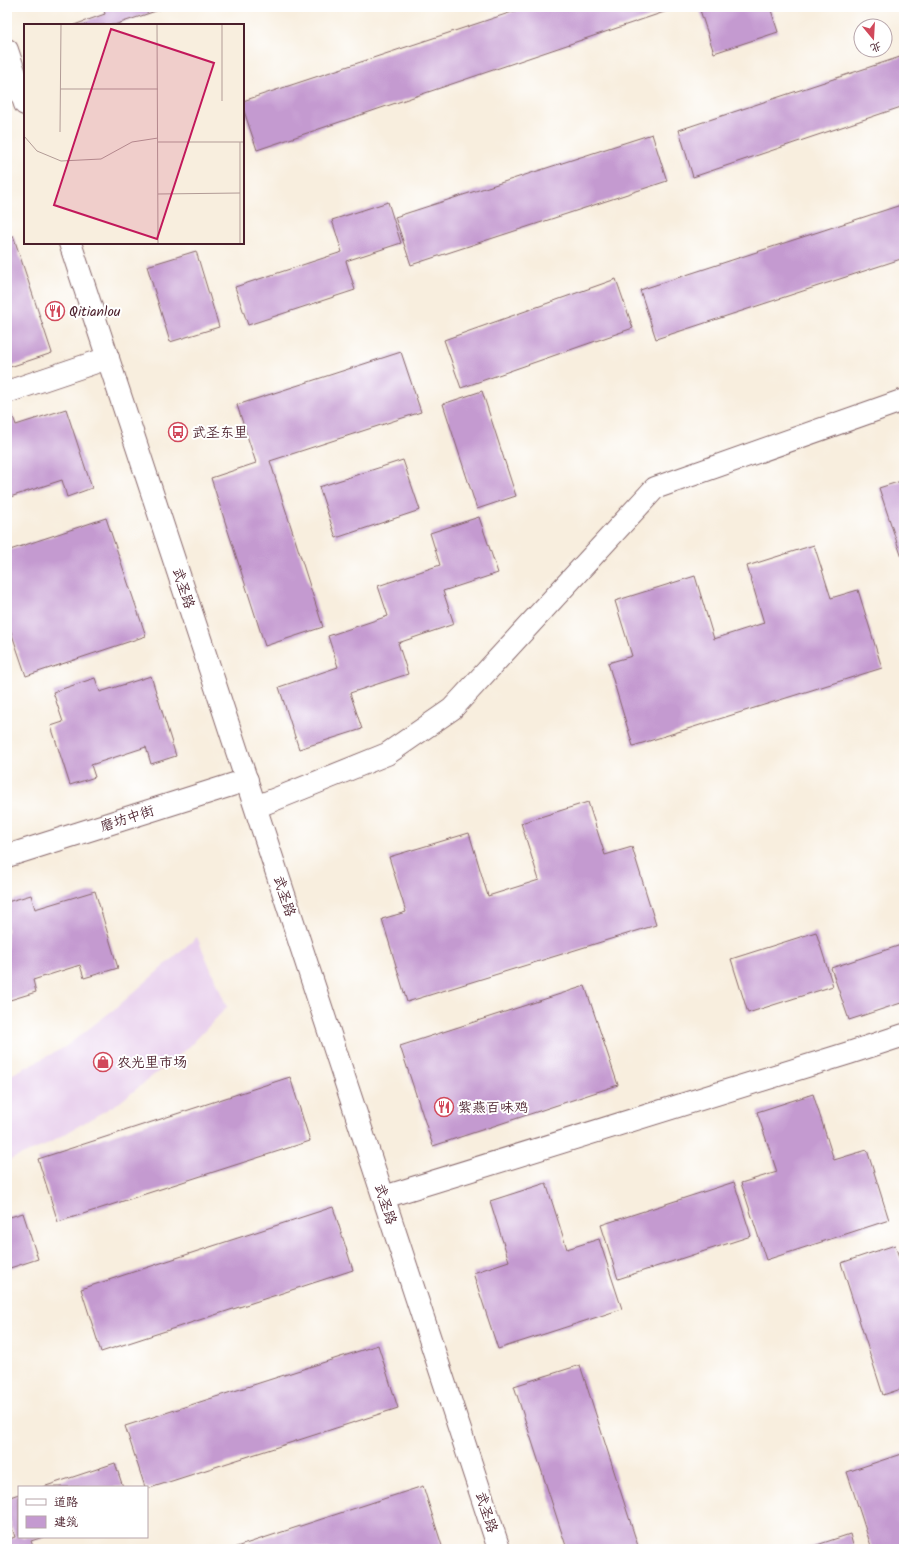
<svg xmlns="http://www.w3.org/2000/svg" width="911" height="1556" viewBox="0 0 911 1556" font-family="Kalam,'LXGW WenKai TC',sans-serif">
  <rect width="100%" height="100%" fill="#fff"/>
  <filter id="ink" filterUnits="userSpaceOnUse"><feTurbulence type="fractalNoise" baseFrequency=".025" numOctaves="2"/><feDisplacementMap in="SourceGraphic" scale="8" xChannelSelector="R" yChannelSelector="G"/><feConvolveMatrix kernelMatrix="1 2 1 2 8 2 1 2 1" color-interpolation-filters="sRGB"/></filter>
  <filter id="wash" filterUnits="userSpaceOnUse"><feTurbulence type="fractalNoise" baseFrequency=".012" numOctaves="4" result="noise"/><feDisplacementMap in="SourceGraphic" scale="16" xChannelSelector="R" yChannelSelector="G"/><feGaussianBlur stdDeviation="0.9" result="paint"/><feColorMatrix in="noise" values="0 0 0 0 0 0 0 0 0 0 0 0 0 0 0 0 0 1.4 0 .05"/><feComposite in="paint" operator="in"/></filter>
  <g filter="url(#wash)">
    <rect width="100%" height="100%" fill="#f8eede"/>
    <polygon fill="#e9d1ed" points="197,937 227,1007 190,1046 120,1102 44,1146 7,1161 7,1077 65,1047 117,1007"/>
    <g id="blocks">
      <g fill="#c49ad0">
        <polygon points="103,7 168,7 114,25 74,25 105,14"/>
        <polygon points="527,7 679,7 257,150 243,108 243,101"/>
        <polygon points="699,7 770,7 778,32 714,53"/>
        <polygon points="903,56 904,60 904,106 693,177 679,130"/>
        <polygon points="652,134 667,181 411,265 395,217"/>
        <polygon points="388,202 401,243 346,261 355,290 248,325 235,287 342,252 332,220"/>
        <polygon points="904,204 904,258 656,339 640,290"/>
        <polygon points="13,235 52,353 7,368 7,237"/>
        <polygon points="196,251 219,327 170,342 147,266"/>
        <polygon points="616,279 633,328 461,388 444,340"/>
        <polygon points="401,352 421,412 270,461 323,627 265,646 211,478 256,463 237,405"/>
        <polygon points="482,391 516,496 477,509 443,404"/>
        <polygon points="66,409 92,488 67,497 62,480 7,498 7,412 11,411 16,425"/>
        <polygon points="403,460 420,510 336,538 319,487"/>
        <polygon points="904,480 904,564 879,488"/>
        <polygon points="7,498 11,510 7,511"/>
        <polygon points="479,517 498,573 443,591 454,624 398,643 408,674 350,693 362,729 299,749 279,687 338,667 328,636 388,616 378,586 440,565 430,533"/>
        <polygon points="106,518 146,636 26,676 7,620 7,551"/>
        <polygon points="814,545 831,598 858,590 882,668 633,746 608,663 632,656 615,601 695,576 714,639 764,623 747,566"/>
        <polygon points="151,676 176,756 151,764 146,747 91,765 95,777 70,785 51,726 63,722 53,692 95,678 100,692"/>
        <polygon points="588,802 605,855 632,847 656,925 407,1002 382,919 406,912 389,857 469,833 488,896 539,880 521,823"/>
        <polygon points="95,891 118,968 84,978 80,965 33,980 36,992 10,1000 7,992 7,902 31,895 35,909"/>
        <polygon points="816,932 833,986 748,1013 731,959"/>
        <polygon points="904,944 904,1002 849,1020 831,968"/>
        <polygon points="585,986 618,1085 433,1146 400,1046"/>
        <polygon points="290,1077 310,1141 58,1222 38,1159"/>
        <polygon points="813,1094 834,1160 867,1150 889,1220 766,1260 741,1183 777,1172 757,1112"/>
        <polygon points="734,1182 751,1236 618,1279 601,1225"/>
        <polygon points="546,1183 567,1249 599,1239 622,1309 498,1349 473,1273 509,1261 490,1201"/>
        <polygon points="333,1207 353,1270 101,1352 81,1289"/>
        <polygon points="23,1213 38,1259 7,1269 7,1218"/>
        <polygon points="895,1245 904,1272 904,1388 883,1395 841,1263"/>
        <polygon points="378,1345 398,1408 147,1489 147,1487 145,1487 125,1426"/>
        <polygon points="580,1365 639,1549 567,1549 514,1386"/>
        <polygon points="904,1453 904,1549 872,1549 847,1472"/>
        <polygon points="115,1463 123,1487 43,1487"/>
        <polygon points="423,1486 443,1549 230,1549"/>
        <polygon points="19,1494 19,1537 43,1537 31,1541 34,1549 7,1549 7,1540 15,1537 7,1512 7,1498"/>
        <polygon points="850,1534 854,1549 805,1549"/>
      </g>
    </g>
  </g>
  <g filter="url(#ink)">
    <use href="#blocks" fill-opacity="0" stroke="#87676a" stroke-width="1"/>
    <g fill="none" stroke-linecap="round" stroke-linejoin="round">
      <defs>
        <g id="minor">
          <polyline points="7,50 25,104"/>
          <polyline points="70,243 499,1549"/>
          <polyline points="7,392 108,358"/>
          <polyline points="256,807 387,754 452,709 655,488 904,400"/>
          <polyline points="7,856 247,780"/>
          <polyline points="384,1197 849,1053 904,1035"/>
        </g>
      </defs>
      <use href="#minor" stroke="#87676a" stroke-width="24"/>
      <use href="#minor" stroke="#fff" stroke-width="22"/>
    </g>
  </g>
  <defs>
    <symbol id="restaurant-ring" viewBox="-11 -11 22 22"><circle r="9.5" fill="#fff" stroke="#d1495b" stroke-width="1.5"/><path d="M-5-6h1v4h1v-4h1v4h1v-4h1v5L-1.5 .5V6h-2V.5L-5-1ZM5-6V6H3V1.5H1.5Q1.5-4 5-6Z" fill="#d1495b"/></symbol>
    <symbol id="bus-ring" viewBox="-11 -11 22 22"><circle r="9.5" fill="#fff" stroke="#d1495b" stroke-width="1.5"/><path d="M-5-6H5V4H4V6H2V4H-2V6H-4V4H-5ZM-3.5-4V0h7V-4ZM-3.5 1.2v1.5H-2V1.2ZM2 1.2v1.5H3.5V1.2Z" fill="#d1495b"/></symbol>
    <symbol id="shop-ring" viewBox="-11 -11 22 22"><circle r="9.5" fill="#fff" stroke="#d1495b" stroke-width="1.5"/><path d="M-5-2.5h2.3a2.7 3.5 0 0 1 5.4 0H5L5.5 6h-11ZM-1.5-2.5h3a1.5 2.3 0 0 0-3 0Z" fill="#d1495b"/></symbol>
  </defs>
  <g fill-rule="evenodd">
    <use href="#restaurant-ring" x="44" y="300" width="22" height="22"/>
    <use href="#bus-ring" x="167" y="421" width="22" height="22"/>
    <use href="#shop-ring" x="92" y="1051" width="22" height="22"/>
    <use href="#restaurant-ring" x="433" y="1096" width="22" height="22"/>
  </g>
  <g text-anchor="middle" stroke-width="4" stroke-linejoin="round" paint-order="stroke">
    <g font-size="14" fill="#4a1f2b" stroke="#fff" text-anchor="start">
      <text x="69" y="316">Qitianlou</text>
      <text x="192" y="437">武圣东里</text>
      <text x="117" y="1067">农光里市场</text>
      <text x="458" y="1112">紫燕百味鸡</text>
    </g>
    <g font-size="14" fill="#4a1f2b" stroke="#fff">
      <text transform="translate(184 588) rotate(72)" y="5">武圣路</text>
      <text transform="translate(127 818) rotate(-18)" y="5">磨坊中街</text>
      <text transform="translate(285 896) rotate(72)" y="5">武圣路</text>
      <text transform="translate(386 1204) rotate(72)" y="5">武圣路</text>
      <text transform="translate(487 1512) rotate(72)" y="5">武圣路</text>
    </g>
  </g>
  <g transform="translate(24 24)">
    <rect width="220" height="220" fill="#f8eede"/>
    <path fill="none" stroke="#b29b96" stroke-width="1" d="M133 0 134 220M36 65H134M198 77V0M36 108 37 0M0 112 13 127 37 137 77 135 108 118 134 114M134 118H220M216 118V220M134 170 216 169"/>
    <path fill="#c2185b" fill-opacity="0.15" stroke="#c2185b" stroke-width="2" d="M87 5 190 39 133 215 30 181Z"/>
    <rect width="220" height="220" fill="none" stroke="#4a1f2b" stroke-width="2"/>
  </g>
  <rect width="911" height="1556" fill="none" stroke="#fff" stroke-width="24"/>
  <rect x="18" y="1486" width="130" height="52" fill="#ffffff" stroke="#b7a5aa"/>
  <rect x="26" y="1499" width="20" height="6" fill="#ffffff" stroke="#b7a5aa"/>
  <text x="54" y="1506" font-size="12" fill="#4a1f2b">道路</text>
  <rect x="26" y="1516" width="20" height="12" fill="#c49ad0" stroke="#b7a5aa"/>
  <text x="54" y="1526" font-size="12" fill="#4a1f2b">建筑</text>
  <g transform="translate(873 38) rotate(162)"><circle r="19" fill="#ffffff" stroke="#b7a5aa"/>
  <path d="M0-3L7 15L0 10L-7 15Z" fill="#d1495b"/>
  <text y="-6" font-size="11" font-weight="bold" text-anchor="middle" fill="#4a1f2b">北</text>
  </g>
</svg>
